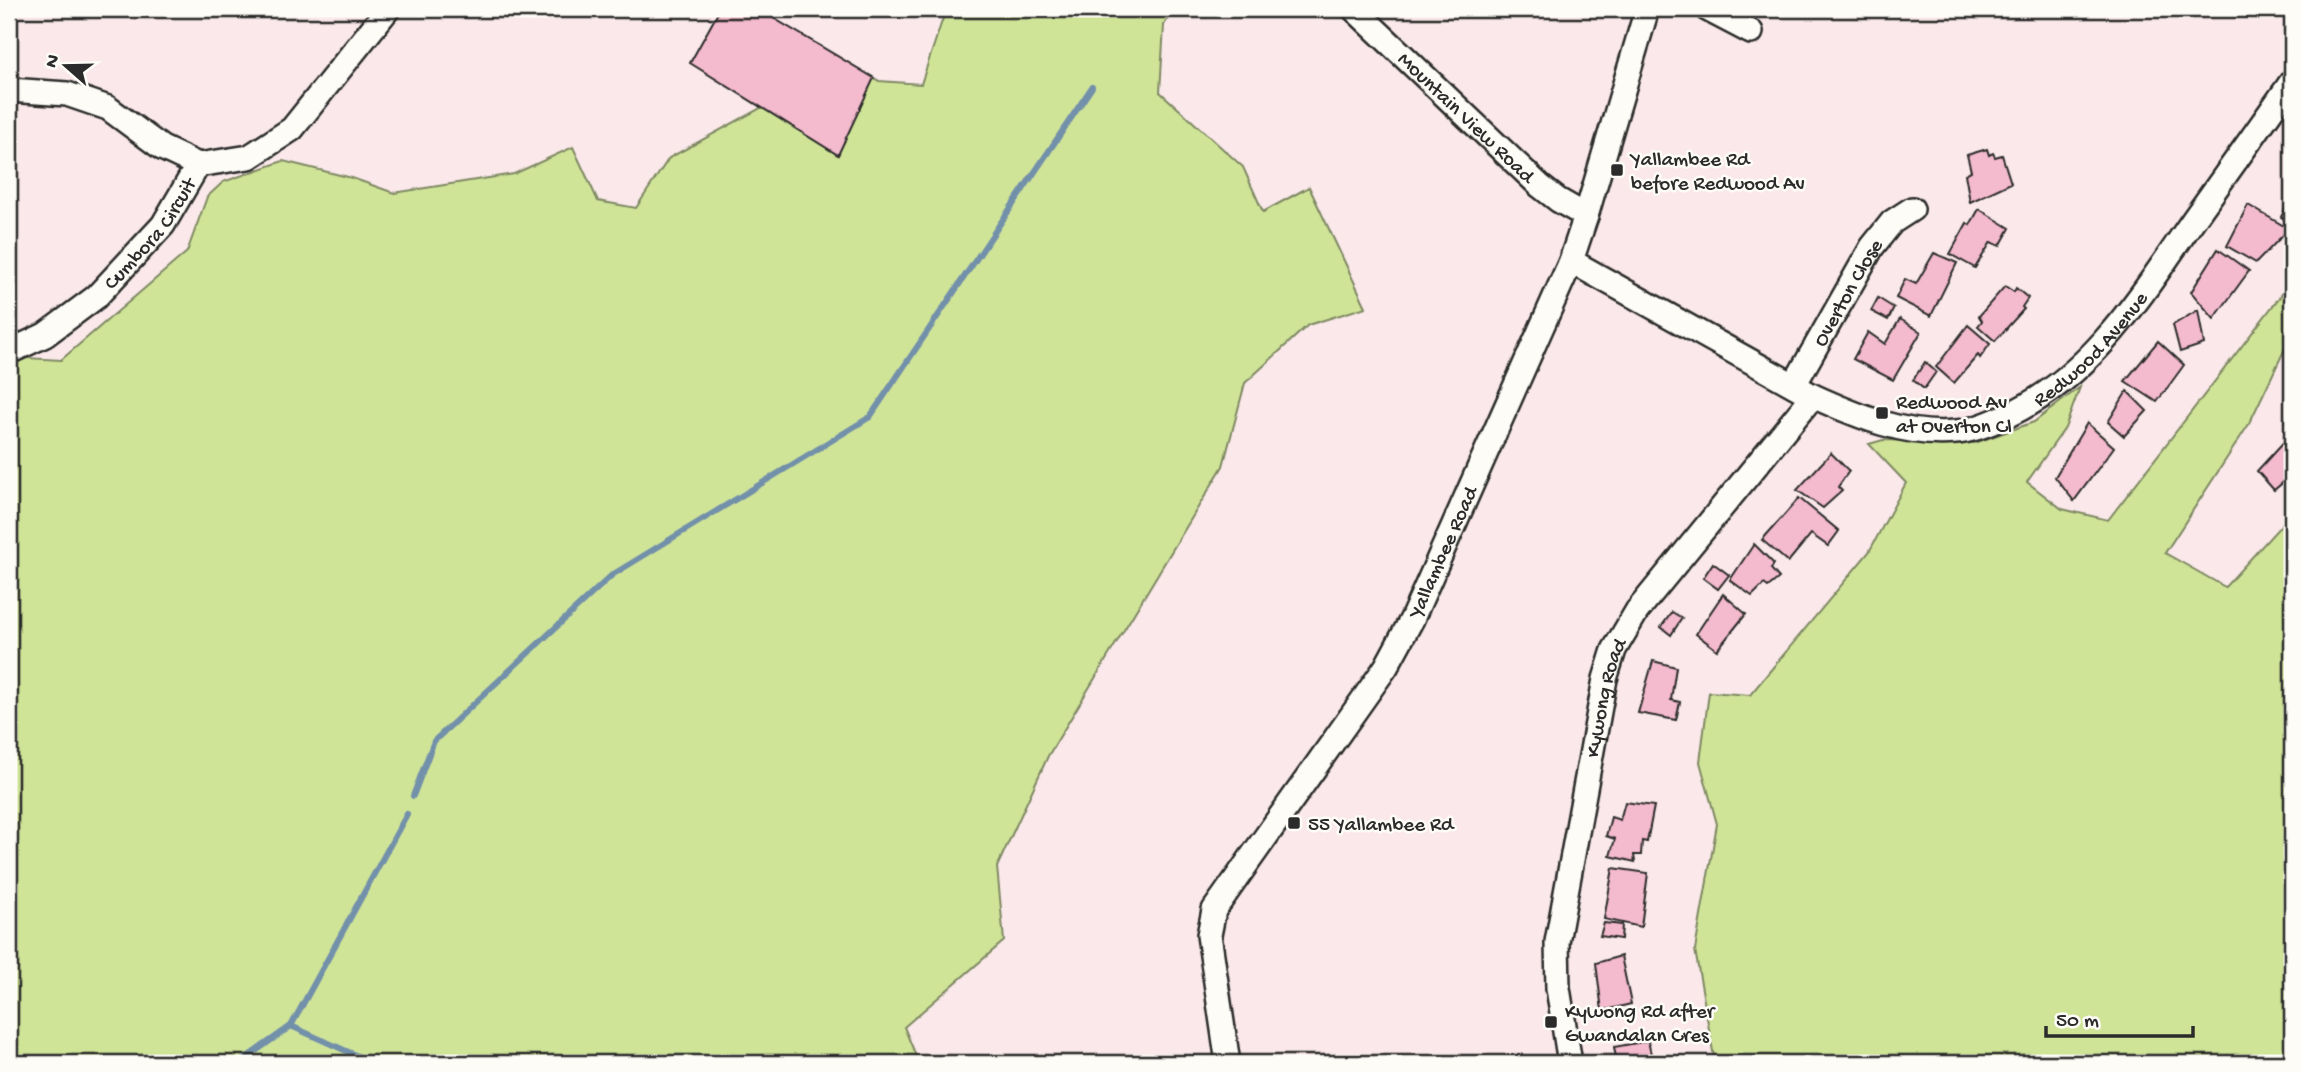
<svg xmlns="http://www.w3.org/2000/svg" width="2301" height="1072" viewBox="0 0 2301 1072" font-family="'Gochi Hand',sans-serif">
  <rect width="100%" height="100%" fill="#fae8ea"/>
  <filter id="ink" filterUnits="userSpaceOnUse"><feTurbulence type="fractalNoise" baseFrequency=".0143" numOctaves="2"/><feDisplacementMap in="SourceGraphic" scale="14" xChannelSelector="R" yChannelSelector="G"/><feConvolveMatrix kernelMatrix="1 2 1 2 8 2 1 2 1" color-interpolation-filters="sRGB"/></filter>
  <g filter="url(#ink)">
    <g fill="#d0e498" stroke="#7e8862" stroke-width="2">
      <polygon points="946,9 1173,9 1164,25 1160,92 1243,167 1263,212 1309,187 1366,307 1308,325 1245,383 1223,466 1048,756 997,867 1004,941 904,1027 919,1063 9,1063 9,357 61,360 187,252 207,197 223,182 283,161 352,178 394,193 514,174 573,147 598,201 636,208 669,158 759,109 813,45 879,81 921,84"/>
      <polygon points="2292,281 2292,334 2249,424 2165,553 2225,587 2292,513 2292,1063 1715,1063 1695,950 1717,824 1700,762 1709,692 1750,695 1869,552 1906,483 1869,444 1883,440 1975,443 2034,422 2080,387 2065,428 2027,482 2062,509 2108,520"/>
    </g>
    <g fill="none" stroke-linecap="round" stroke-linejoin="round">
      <g stroke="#7290aa" stroke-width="6">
        <polyline points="413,796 434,741 612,575 870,417 1092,87"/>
        <polyline points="291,1026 373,1063"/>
        <polyline points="239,1063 291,1026 407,814"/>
      </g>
    </g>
    <g fill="#f4bacd" stroke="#2b2b2b" stroke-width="2">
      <polygon points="720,9 758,9 874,78 838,155 690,63"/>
      <polygon points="1987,149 1989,155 1993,153 1995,157 2002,155 2011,183 1970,202 1965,174 1971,171 1967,155"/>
      <polygon points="2292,196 2292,224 2281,217"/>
      <polygon points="2248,205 2289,229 2256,263 2227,246"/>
      <polygon points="1979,209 2010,228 2000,246 1991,242 1975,268 1950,254 1967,223 1970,225"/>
      <polygon points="2218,249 2249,271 2214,319 2191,292"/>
      <polygon points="1934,253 1957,263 1931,316 1896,298 1905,279 1916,284"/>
      <polygon points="2005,286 2014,292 2016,288 2028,298 2022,307 2024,309 1995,341 1978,326 1982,321 1979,316"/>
      <polygon points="1878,298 1894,308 1888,320 1871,311"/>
      <polygon points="2198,310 2204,344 2180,352 2173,325"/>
      <polygon points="1900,319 1921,332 1893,380 1853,359 1868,332 1885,344"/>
      <polygon points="1968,325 1990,344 1980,358 1978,355 1954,383 1936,367"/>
      <polygon points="2158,341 2184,365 2157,402 2125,381"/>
      <polygon points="1925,362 1936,372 1924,389 1913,380"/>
      <polygon points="2127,391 2147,411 2124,436 2108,422"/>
      <polygon points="2292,405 2292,428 2285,422"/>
      <polygon points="2087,423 2114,447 2074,501 2055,477"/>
      <polygon points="2289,436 2292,440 2292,475 2274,490 2257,471"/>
      <polygon points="1831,453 1849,471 1838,487 1842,491 1823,508 1797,490"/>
      <polygon points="1799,498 1839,531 1828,546 1811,534 1788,562 1762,540"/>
      <polygon points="1754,544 1774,564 1771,569 1779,578 1768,587 1764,584 1752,596 1730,580"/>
      <polygon points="1713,563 1729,575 1718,589 1703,578"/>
      <polygon points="1723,594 1746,614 1717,650 1696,634"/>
      <polygon points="1672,612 1682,618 1671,635 1661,627"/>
      <polygon points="1653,661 1676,667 1671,700 1680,702 1676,720 1638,713"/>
      <polygon points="1625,802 1654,806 1647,842 1642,841 1641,855 1634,855 1635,862 1610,856 1615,839 1606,836 1611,817 1620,820"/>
      <polygon points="1613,868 1648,873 1641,927 1604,919"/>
      <polygon points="1604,923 1622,925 1621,939 1600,936"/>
      <polygon points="1621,956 1631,1004 1602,1011 1596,963"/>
      <polygon points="1648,1041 1653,1063 1617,1063 1614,1047"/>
    </g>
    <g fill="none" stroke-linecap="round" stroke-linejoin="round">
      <defs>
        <g id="street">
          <path id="s1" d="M1354 9 1540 186 1558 200 1586 216"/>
          <polyline points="1707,9 1751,32"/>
          <polyline points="9,90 67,94 108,108 162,148 198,165"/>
          <path id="s2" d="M1571 261 1813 396C1857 416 1907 437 1956 432 1972 431 1991 423 2006 416 2092 377 2142 294 2194 219 2227 173 2260 127 2292 81"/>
          <path id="s3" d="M9 352 45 335 96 297 163 225 198 165 249 157 292 129 388 9"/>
          <path id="s4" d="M1794 385 1872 247 1892 222 1912 209"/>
          <path id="s5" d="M1228 1063 1209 935 1214 910 1386 667 1412 619 1571 261 1586 216 1647 9"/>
          <path id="s6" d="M1570 1063 1558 988 1557 942 1605 679 1614 650 1637 611 1813 396"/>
        </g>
      </defs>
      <use href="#street" stroke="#2b2b2b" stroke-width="28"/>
      <use href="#street" stroke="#fdfcf7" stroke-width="23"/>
    </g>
  </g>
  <g fill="#2b2b2b" stroke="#fdfcf7" stroke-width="2.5">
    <rect x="1610" y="163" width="14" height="14" rx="3.5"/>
    <rect x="1875" y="406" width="14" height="14" rx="3.5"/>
    <rect x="1287" y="816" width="14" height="14" rx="3.5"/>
    <rect x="1544" y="1015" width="14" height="14" rx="3.5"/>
  </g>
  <g text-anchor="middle" stroke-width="5" stroke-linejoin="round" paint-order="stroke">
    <g font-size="21" fill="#2b2b2b" stroke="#fdfcf7">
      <text dy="7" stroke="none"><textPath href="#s1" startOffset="156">Mountain View Road</textPath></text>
      <text dy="7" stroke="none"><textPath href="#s3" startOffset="187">Cumbora Circuit</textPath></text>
      <text dy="7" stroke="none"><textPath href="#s4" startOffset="107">Overton Close</textPath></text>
      <text dy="7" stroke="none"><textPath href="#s2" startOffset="588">Redwood Avenue</textPath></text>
      <text dy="7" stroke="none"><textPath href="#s5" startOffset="581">Yallambee Road</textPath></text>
      <text dy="7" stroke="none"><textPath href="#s6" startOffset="371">Kywong Road</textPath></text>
    </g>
    <g font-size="21" fill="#2b2b2b" stroke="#fdfcf7" text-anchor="start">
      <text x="1631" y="165">Yallambee Rd<tspan x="1631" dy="24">before Redwood Av</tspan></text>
      <text x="1896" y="408">Redwood Av<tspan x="1896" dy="24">at Overton Cl</tspan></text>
      <text x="1308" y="830">55 Yallambee Rd</text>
      <text x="1565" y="1017">Kywong Rd after<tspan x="1565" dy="24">Gwandalan Cres</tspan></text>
    </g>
  </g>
  <rect width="2301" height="1072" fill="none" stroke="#fdfcf7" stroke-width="35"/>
  <rect x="18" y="18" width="2266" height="1037" fill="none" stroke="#2b2b2b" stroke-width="2.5" filter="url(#ink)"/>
  <g transform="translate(66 66) rotate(290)" stroke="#fdfcf7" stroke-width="5" paint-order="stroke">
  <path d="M0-5L12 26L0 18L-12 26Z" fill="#2b2b2b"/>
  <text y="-10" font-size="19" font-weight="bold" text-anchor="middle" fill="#2b2b2b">N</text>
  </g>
  <path d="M2046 1026v10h147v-10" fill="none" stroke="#2b2b2b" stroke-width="3.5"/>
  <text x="2056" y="1026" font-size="21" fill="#2b2b2b" stroke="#fdfcf7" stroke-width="5" paint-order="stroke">50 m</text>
</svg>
